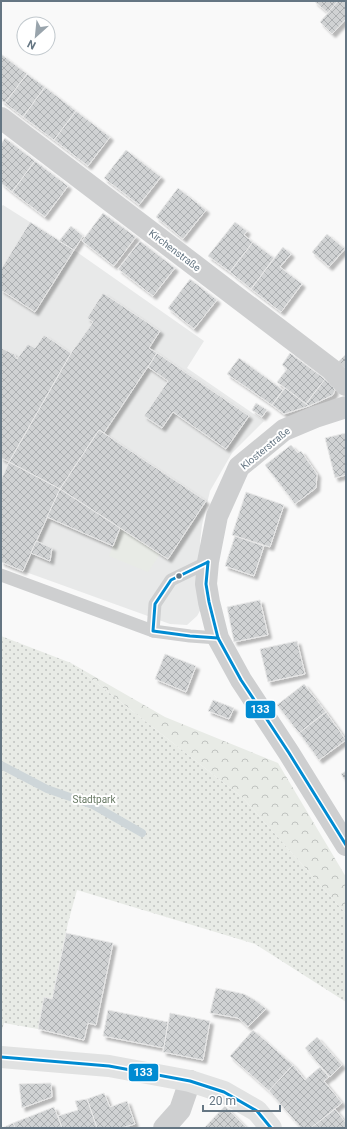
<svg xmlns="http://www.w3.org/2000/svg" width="347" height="1129" viewBox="0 0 347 1129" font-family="Roboto,sans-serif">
  <defs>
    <pattern id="forest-crowns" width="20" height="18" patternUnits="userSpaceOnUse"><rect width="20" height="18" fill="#e8ebe6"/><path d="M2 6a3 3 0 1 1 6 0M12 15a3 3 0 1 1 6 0" fill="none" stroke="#c0c3c0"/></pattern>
    <pattern id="park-dots" width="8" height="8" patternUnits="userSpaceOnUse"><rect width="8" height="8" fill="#e8ebe6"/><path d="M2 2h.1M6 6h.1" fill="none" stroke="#c0c3c0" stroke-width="1.8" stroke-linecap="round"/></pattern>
    <pattern id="building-cross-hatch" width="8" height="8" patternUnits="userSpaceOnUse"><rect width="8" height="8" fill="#d0d2d3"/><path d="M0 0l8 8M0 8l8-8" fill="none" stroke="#acafb1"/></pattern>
    <filter id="shadow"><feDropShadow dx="3.5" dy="3.5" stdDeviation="1" flood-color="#0004"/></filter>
  </defs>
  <rect width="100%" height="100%" fill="#f9f9f9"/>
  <polygon fill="#e8e9e9" points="3,205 74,250 204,341 187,368 264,421 232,453 210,491 202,525 200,542 201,609 197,616 187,625 170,624 23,571 1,562 1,207"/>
  <polygon fill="#e8ebe6" points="120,528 160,554 148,572 109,556"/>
  <polygon fill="url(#forest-crowns)" points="71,663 165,717 278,763 346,877 346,914 243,798"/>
  <polygon fill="url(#park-dots)" points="1,636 71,663 243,798 346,914 346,1002 255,944 77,890 68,923 52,999 44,998 38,1029 4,1023 1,1033"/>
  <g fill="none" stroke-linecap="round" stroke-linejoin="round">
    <polyline stroke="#ced6d9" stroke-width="8" points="1,765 47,789 93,805 142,833"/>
  </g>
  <g fill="url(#building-cross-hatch)" stroke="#e8e8e8" filter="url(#shadow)">
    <polygon points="314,1 338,1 328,13"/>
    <polygon points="338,1 346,1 346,19 332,34 320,22"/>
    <polygon points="1,54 27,74 5,103 1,100"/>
    <polygon points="27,74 45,87 23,117 5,103"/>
    <polygon points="45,87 76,111 54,140 23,117"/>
    <polygon points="76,111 110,137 88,166 54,140"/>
    <polygon points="5,138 35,161 12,192 1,183 1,144"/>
    <polygon points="126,150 161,177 139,205 104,178"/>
    <polygon points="35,161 68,186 45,217 12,192"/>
    <polygon points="178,188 206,210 183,239 156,217"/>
    <polygon points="103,213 136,237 114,266 82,241"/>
    <polygon points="30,222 74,250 35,312 1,290 1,269"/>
    <polygon points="235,222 247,231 244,235 253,242 230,272 208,256"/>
    <polygon points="71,226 83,236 74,250 59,241"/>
    <polygon points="327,234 345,249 329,267 312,252"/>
    <polygon points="140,241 175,268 153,296 118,269"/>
    <polygon points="253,242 274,258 251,289 230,272"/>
    <polygon points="283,247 291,254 280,267 302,284 281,312 251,289"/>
    <polygon points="190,279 217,300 194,329 168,308"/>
    <polygon points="103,293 160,331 149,348 157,353 104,433 99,430 60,489 9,462 71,353 93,322 87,318"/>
    <polygon points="44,335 71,353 9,462 1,458 1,348 14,354 17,359 28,344 35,348"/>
    <polygon points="157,353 249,416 226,449 173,412 162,428 144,416 168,381 148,367"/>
    <polygon points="290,353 325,379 306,404 277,382 287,369 282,365"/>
    <polygon points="346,354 346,369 338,362"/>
    <polygon points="239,358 283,390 272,405 227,374"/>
    <polygon points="325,379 332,385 335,390 333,395 309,406 306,404"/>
    <polygon points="285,388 306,404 309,406 284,414 272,405"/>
    <polygon points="256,403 267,410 262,417 252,410"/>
    <polygon points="99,430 206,501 168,559 60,489"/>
    <polygon points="346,433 346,475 335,478 325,438"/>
    <polygon points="291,445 298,453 301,451 317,474 316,488 295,504 265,465"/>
    <polygon points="9,462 60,489 23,571 1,562 1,480"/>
    <polygon points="60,489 120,528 113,546 47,517"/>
    <polygon points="246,492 284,505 270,547 232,535"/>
    <polygon points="235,536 264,546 254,576 225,566"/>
    <polygon points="36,541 52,548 50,561 31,553"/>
    <polygon points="260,600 268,635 234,642 227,607"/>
    <polygon points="297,641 305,674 268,682 260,649"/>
    <polygon points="165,654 196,666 186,692 155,679"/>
    <polygon points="304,684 326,712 299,733 277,705"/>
    <polygon points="213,700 234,708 229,719 208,711"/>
    <polygon points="326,712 346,740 319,760 299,733"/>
    <polygon points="346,771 346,782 341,774"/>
    <polygon points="66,933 113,943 96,1025 88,1023 84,1040 38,1029 44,997 52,999"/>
    <polygon points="216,988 244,994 255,1000 266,1009 248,1027 238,1018 210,1013"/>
    <polygon points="108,1010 168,1022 164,1048 103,1036"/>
    <polygon points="170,1013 210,1021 203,1060 163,1052"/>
    <polygon points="253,1030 293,1065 269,1091 230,1056"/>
    <polygon points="317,1037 342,1065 330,1077 305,1048"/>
    <polygon points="293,1065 305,1080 320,1067 329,1077 324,1081 342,1103 311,1128 301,1128 269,1091"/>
    <polygon points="51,1083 52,1097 22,1108 19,1084"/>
    <polygon points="104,1093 110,1107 127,1101 135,1124 121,1128 97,1128 87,1099"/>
    <polygon points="87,1099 97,1128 62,1128 58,1116 78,1110 75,1101"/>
    <polygon points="225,1106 247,1128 204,1128"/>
    <polygon points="54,1107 62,1128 15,1128 13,1123"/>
    <polygon points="335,1109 346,1123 346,1128 311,1128"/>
    <polygon points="13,1123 15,1128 2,1128"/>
  </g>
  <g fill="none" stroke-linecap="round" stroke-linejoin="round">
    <g stroke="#cecfd0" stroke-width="13">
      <polyline points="1,575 153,631 190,636 218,638"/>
      <polyline points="153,631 155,604 171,580 208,562"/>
    </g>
    <g stroke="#cecfd0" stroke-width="22">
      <polyline points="1,118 331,369 346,385"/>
      <polyline points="346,407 315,417 284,430 239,467 217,516 208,562 206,584 209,602 218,638 241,680 289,753 346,845"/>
      <polyline points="164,1128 180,1110 190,1081"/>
    </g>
    <polyline stroke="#e1e2e2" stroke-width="22" points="1,1057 109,1066 190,1081 224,1092 257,1111 271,1128"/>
    <defs>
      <g id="bus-1">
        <polyline points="208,562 206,584 209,602 218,638 241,680 289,753 346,845"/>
        <polyline points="208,562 171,580 155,604 153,631 190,636 218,638"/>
        <polyline points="1,1057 109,1066 190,1081 224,1092 257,1111 271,1128"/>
      </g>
    </defs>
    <use href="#bus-1" stroke="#fff" stroke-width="6"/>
    <use href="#bus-1" stroke="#008bd2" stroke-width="3"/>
  </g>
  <circle fill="#657683" stroke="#fff" stroke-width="1.5" cx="179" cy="576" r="3.5"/>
  <g text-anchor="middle" stroke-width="4" stroke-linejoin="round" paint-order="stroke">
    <g font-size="10" fill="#657683" stroke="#fff">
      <text transform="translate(175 250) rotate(37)" y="4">Kirchenstraße</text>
      <text transform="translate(265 448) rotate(-39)" y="4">Klosterstraße</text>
    </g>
    <g font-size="10" fill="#687a64" stroke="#fff">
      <text x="94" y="803">Stadtpark</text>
    </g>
  </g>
  <g stroke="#fff" stroke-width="1.5">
    <rect x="245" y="700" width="31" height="19" rx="4" fill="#008bd2"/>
    <rect x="128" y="1063" width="31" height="19" rx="4" fill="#008bd2"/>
  </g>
  <g font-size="11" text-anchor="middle" font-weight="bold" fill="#fff">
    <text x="260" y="713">133</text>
    <text x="143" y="1076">133</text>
  </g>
  <rect width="347" height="1129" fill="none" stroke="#657683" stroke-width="4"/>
  <g transform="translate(36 36) rotate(207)"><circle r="19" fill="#ffffff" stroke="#c1c8cd"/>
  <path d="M0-3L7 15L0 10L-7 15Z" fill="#99a4ac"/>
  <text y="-6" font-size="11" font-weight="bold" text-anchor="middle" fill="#657683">N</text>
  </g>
  <path d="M203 1105v6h77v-6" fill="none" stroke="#657683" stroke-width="2"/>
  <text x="209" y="1105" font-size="12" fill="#657683" stroke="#ffffff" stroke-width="3" paint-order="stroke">20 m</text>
</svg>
